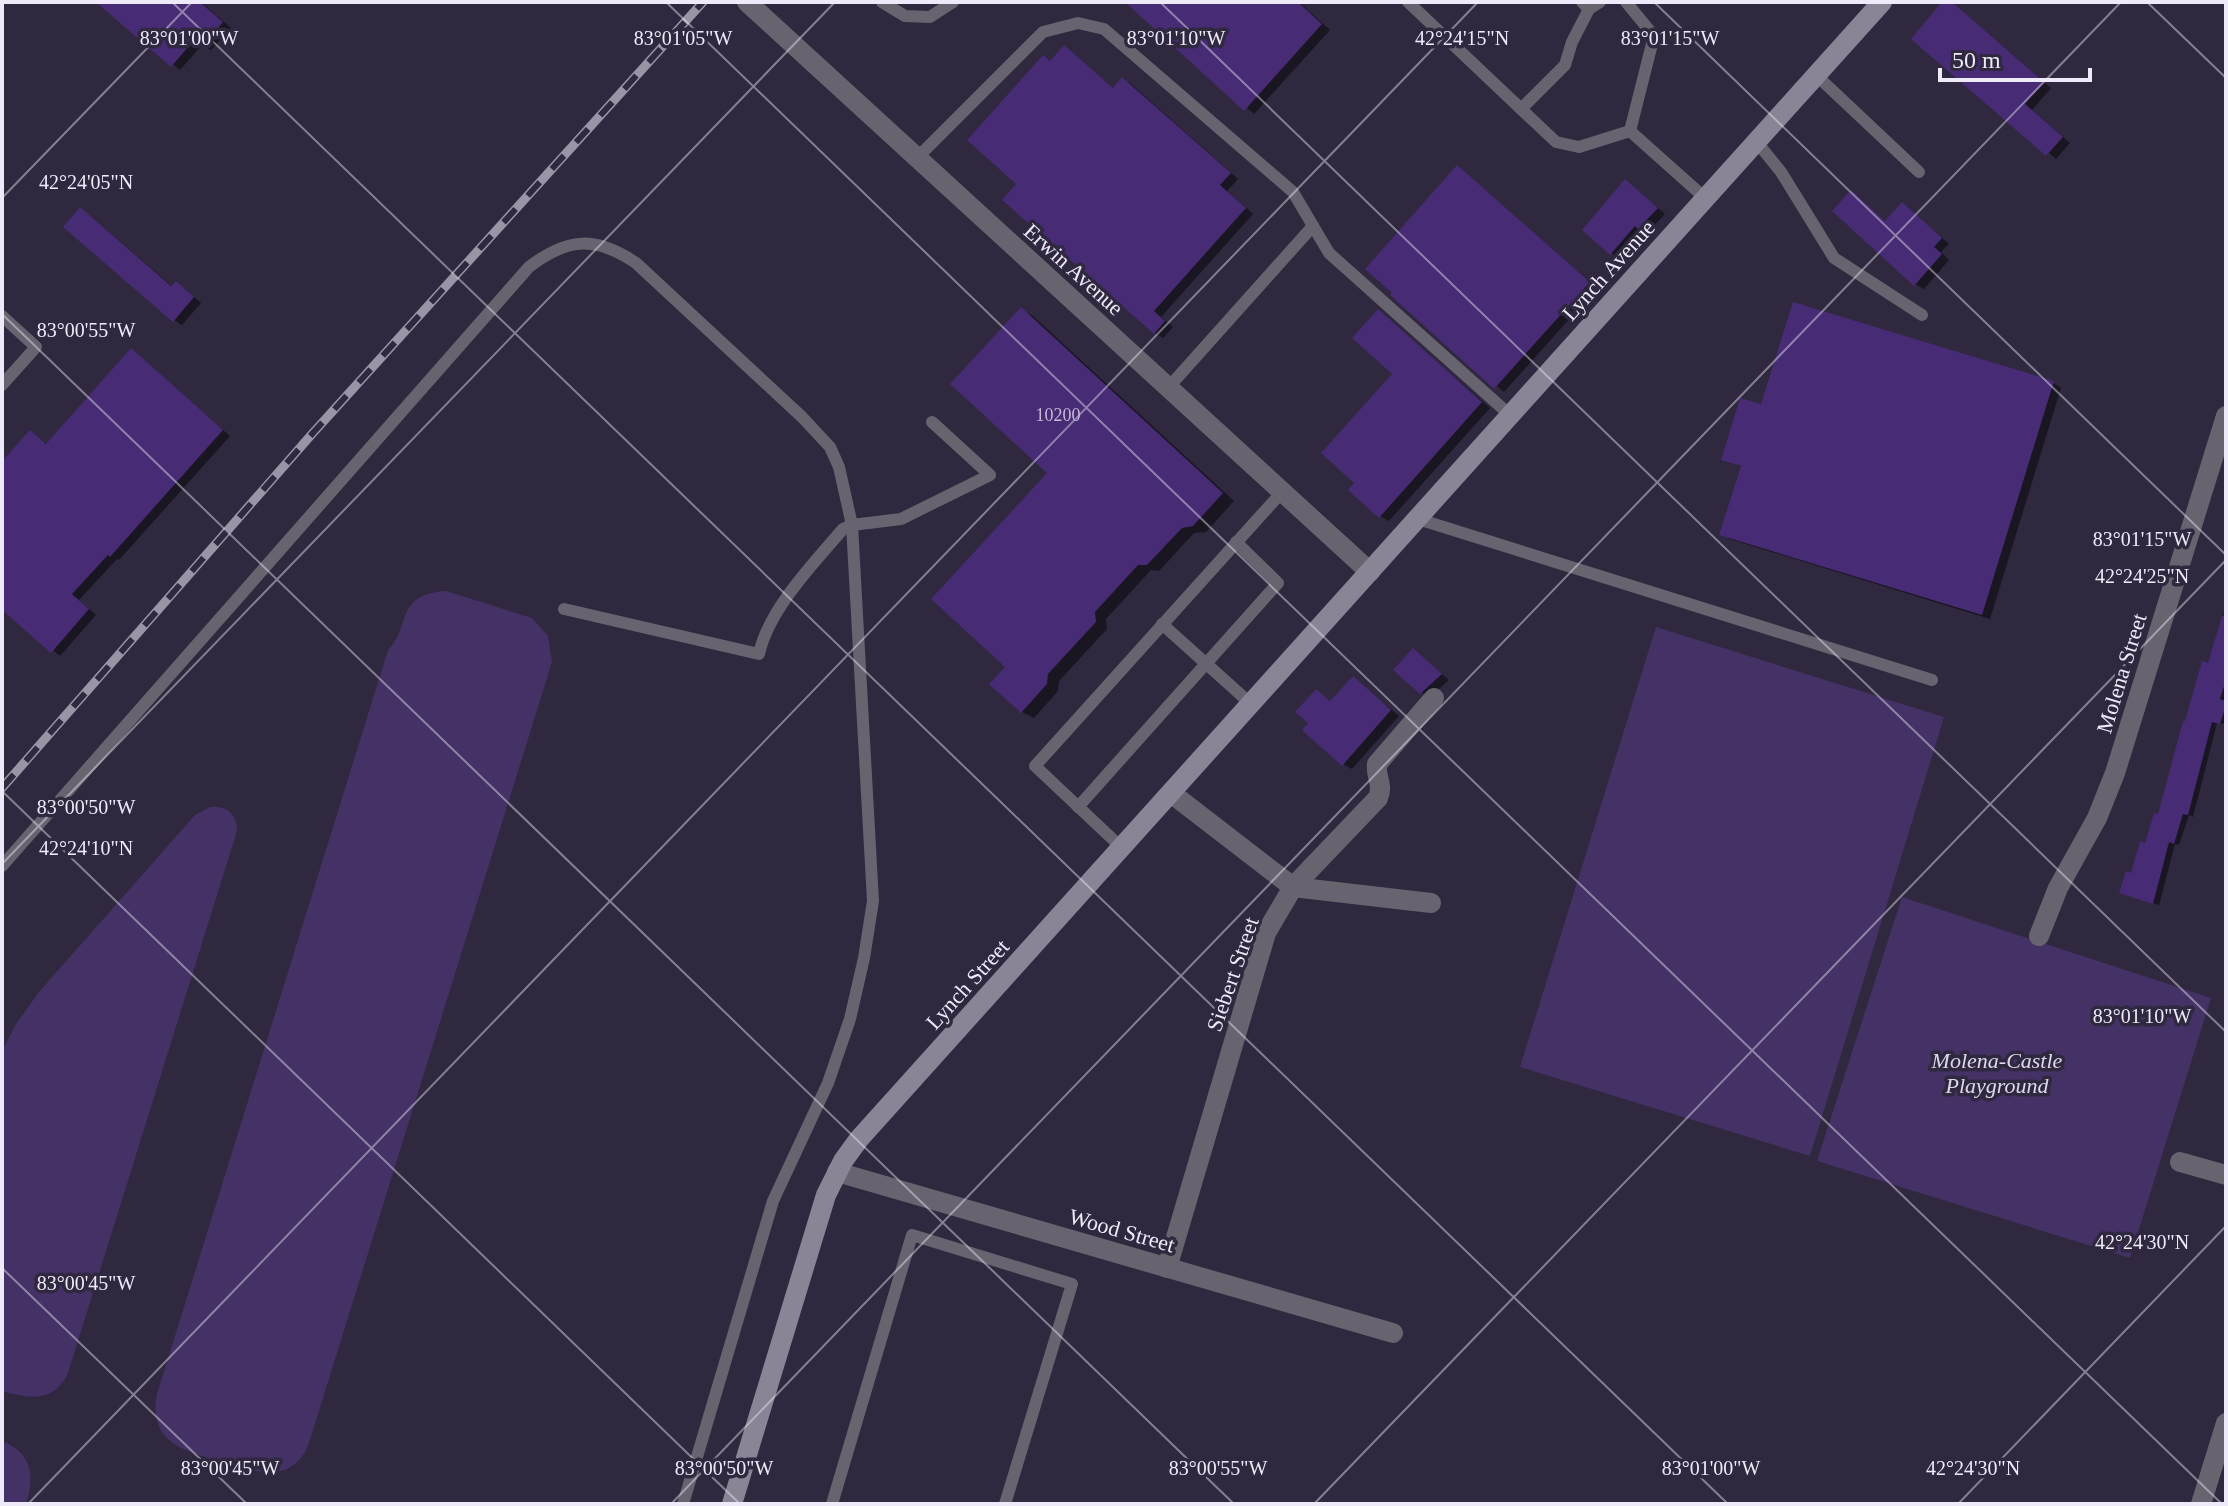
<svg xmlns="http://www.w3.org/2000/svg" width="2228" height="1506" viewBox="0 0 2228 1506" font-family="'Times New Roman',serif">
  <rect width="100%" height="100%" fill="#2f283e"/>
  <g fill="#443166">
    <path d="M446 591 532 618 548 636 552 662 309 1443C292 1487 253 1471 219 1461 182 1450 148 1442 157 1394L388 650C411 628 394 594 446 591Z"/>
    <polygon points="1656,627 1944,717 1810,1156 1520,1067"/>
    <path d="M210 807C226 805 237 814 237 831L68 1373C54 1403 29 1399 2 1391V1051L16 1024 39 992 195 815Z"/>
    <polygon points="1902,897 2211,998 2130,1258 1817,1161"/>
    <path d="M2 1441C32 1453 35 1476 26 1504H2Z"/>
  </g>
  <g fill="#0007">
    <polygon points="99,2 201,2 231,28 211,50 202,45 180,70"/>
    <polygon points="1127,2 1299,2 1330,30 1254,114"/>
    <polygon points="1945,2 1955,5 2051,88 2032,110 2070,143 2056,159 1914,38"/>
    <polygon points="1064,47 1114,89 1122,79 1131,84 1238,179 1227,191 1253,214 1161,317 1173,327 1163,338 1155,333 1019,184 1044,57 1052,62"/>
    <polygon points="1458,167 1597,288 1504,392 1393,295"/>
    <polygon points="1626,181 1665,214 1648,232 1644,230 1619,258 1611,253"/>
    <polygon points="1852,192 1886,222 1902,204 1949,244 1941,252 1949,260 1924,289 1915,284"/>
    <polygon points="89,215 173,287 184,289 201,303 182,325 174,320"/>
    <polygon points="1021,309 1033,316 1234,501 1206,532 1194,533 1159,571 1151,570 1106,619 1107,629 1059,681 1058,691 1034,718 1022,712 1008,667 1050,473"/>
    <polygon points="1378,311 1490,408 1389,521 1380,516 1357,483 1395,374"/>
    <polygon points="131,351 230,436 119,560 117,559 79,600 96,615 60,656 2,607 2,465 30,432 48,445"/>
    <polygon points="2053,383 2061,388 1990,619 1730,539 1721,534 1742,467 1724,459 1762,407"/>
    <polygon points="2226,606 2226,724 2217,723 2193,817 2189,815 2179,845 2175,844 2159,905 2126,895 2132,875 2160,817 2186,724 2209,666"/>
    <polygon points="1413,650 1449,680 1430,697 1422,692"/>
    <polygon points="1353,678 1399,716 1352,769 1343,764 1310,723 1316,691 1332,702"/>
  </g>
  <g fill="#472b74">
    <polygon points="96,2 200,2 223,22 202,47 194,40 171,67"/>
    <polygon points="1125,2 1298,2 1322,24 1244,111"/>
    <polygon points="1942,2 1952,2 2044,82 2025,104 2063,137 2046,156 1911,39"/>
    <polygon points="1064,45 1113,88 1122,77 1231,173 1220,185 1246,208 1154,311 1165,321 1154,334 1002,200 1016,184 967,140 1043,55 1050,61"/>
    <polygon points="1457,165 1590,282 1494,389 1390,295 1392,293 1365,269"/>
    <polygon points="1625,179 1658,208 1638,229 1635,226 1610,255 1582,230"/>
    <polygon points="1851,190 1885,221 1902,202 1942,238 1934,247 1942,254 1914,286 1832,211"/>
    <polygon points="80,207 171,286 176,281 194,297 173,322 63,227"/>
    <polygon points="1793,302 2054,381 1982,615 1719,535 1741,466 1721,460 1740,398 1761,404"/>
    <polygon points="1021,307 1223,493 1193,526 1182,528 1147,565 1138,565 1095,612 1096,622 1048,674 1047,684 1021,713 989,684 1005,667 931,599 1047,473 950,384"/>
    <polygon points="1378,309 1482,402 1379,518 1348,490 1354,483 1321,453 1392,374 1352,338"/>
    <polygon points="131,348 223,430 110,557 108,555 72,594 89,609 51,653 2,610 2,461 30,430 46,444"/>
    <polygon points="2222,616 2226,616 2226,680 2220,699 2226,701 2226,705 2220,724 2212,722 2188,815 2183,814 2174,844 2169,842 2153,904 2119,893 2126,871 2131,873 2140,841 2145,843 2154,813 2158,814 2183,721 2185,721 2202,661 2208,663"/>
    <polygon points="1413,648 1442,674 1420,694 1393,670"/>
    <polygon points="1353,676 1391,710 1342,766 1302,730 1308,723 1295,712 1316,689 1330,701"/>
  </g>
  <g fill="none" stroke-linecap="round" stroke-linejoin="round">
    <g stroke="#676470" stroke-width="12">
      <polyline points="882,2 905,16 930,17 953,2"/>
      <polyline points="1408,2 1556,142 1579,147 1630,131"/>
      <polyline points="1582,2 1589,9 1600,2"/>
      <polyline points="1626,2 1654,36 1630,131"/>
      <polyline points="1816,75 1919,172"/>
      <polyline points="1521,109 1565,65 1572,42 1589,9"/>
      <polyline points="1630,131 1705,198"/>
      <polyline points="1756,141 1781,172 1834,258 1922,315"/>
      <polyline points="917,158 1043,32 1078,23 1104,29 1293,192 1329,253 1510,415"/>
      <polyline points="2,316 36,347 2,385"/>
      <polyline points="1168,388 1313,226"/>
      <polyline points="1418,519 1932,680"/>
      <polyline points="1162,624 1251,704"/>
      <polyline points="1078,807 1278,583 1236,542"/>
      <polyline points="1122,848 1035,766 1282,492"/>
      <path d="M2 866 529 267C568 237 596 236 636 263L802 417 830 447 839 467 852 525 843 529C813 564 769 609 759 654L564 609"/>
      <polyline points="683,1504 773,1201 828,1083 850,1019 864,958 873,901 852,525 901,519 990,475 932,422"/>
      <polyline points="832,1504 912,1235 1072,1284 1005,1504"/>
    </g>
    <g stroke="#676470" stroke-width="20">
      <polyline points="747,2 1370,572"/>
      <polyline points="1171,793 1293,887 1431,903"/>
      <polyline points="2039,936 2058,888 2097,818 2115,773 2226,416"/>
      <polyline points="2180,1162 2226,1175"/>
      <polyline points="837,1172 1393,1333"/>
      <path d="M1167 1268 1266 933 1293 887 1378 798C1384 785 1375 776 1377 764L1434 698"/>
      <polyline points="2201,1504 2226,1423"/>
    </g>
    <polyline stroke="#898496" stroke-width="20" points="732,1504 826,1195 843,1161 859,1139 1882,2"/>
    <defs>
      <polyline id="rail" points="2,788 312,434 703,2"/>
    </defs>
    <use href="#rail" stroke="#9994a6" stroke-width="9"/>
    <use href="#rail" stroke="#2f283e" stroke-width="6" stroke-dasharray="18" stroke-linecap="butt"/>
  </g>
  <path fill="none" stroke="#eeeaf9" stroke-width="2" stroke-opacity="0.45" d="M172 2 1728 1504M666 2 2222 1504M1160 2 2226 1032M1654 2 2226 555M2147 2 2226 78M2 198 192 2M2 314 1234 1504M2 791 740 1504M2 864 835 2M2 1268 247 1504M28 1504 1478 2M671 1504 2121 2M1314 1504 2226 560M1958 1504 2226 1226"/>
  <g text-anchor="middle" stroke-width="7" stroke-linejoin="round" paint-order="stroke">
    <g font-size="18" fill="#c4bad8">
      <text x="1058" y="421">10200</text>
    </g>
    <g font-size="22" fill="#eeeaf9" stroke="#2f283e">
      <text transform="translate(1074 269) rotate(42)" y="8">Erwin Avenue</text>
      <text transform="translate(1608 270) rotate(-48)" y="8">Lynch Avenue</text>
      <text transform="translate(2121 673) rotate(-73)" y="8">Molena Street</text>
      <text transform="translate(1232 974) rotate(-71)" y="8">Siebert Street</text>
      <text transform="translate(967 984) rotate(-48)" y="8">Lynch Street</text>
      <text transform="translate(1122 1230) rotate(16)" y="8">Wood Street</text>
    </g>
    <g font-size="22" font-style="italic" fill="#ded8ee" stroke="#2f283e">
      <text x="1997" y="1068">Molena-Castle<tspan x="1997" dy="25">Playground</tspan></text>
    </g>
  </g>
  <g font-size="20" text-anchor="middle" fill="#eeeaf9" stroke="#2f283e" stroke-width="7" stroke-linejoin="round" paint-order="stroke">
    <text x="189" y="45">83°01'00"W</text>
    <text x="683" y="45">83°01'05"W</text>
    <text x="1176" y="45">83°01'10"W</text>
    <text x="1670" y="45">83°01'15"W</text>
    <text x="1462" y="45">42°24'15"N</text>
    <text x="86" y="189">42°24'05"N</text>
    <text x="86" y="337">83°00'55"W</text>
    <text x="2142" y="546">83°01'15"W</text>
    <text x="2142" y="583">42°24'25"N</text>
    <text x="86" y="814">83°00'50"W</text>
    <text x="86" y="855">42°24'10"N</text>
    <text x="2142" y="1023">83°01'10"W</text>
    <text x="2142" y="1249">42°24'30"N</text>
    <text x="86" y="1290">83°00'45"W</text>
    <text x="1973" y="1475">42°24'30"N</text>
    <text x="230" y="1475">83°00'45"W</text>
    <text x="724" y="1475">83°00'50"W</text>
    <text x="1218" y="1475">83°00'55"W</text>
    <text x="1711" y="1475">83°01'00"W</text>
  </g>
  <rect width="2228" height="1506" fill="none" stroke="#eeeaf9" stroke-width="8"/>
  <path d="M1940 68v12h150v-12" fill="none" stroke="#eeeaf9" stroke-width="4"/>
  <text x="1952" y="68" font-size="24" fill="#eeeaf9" stroke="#2f283e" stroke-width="6" paint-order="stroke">50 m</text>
</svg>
